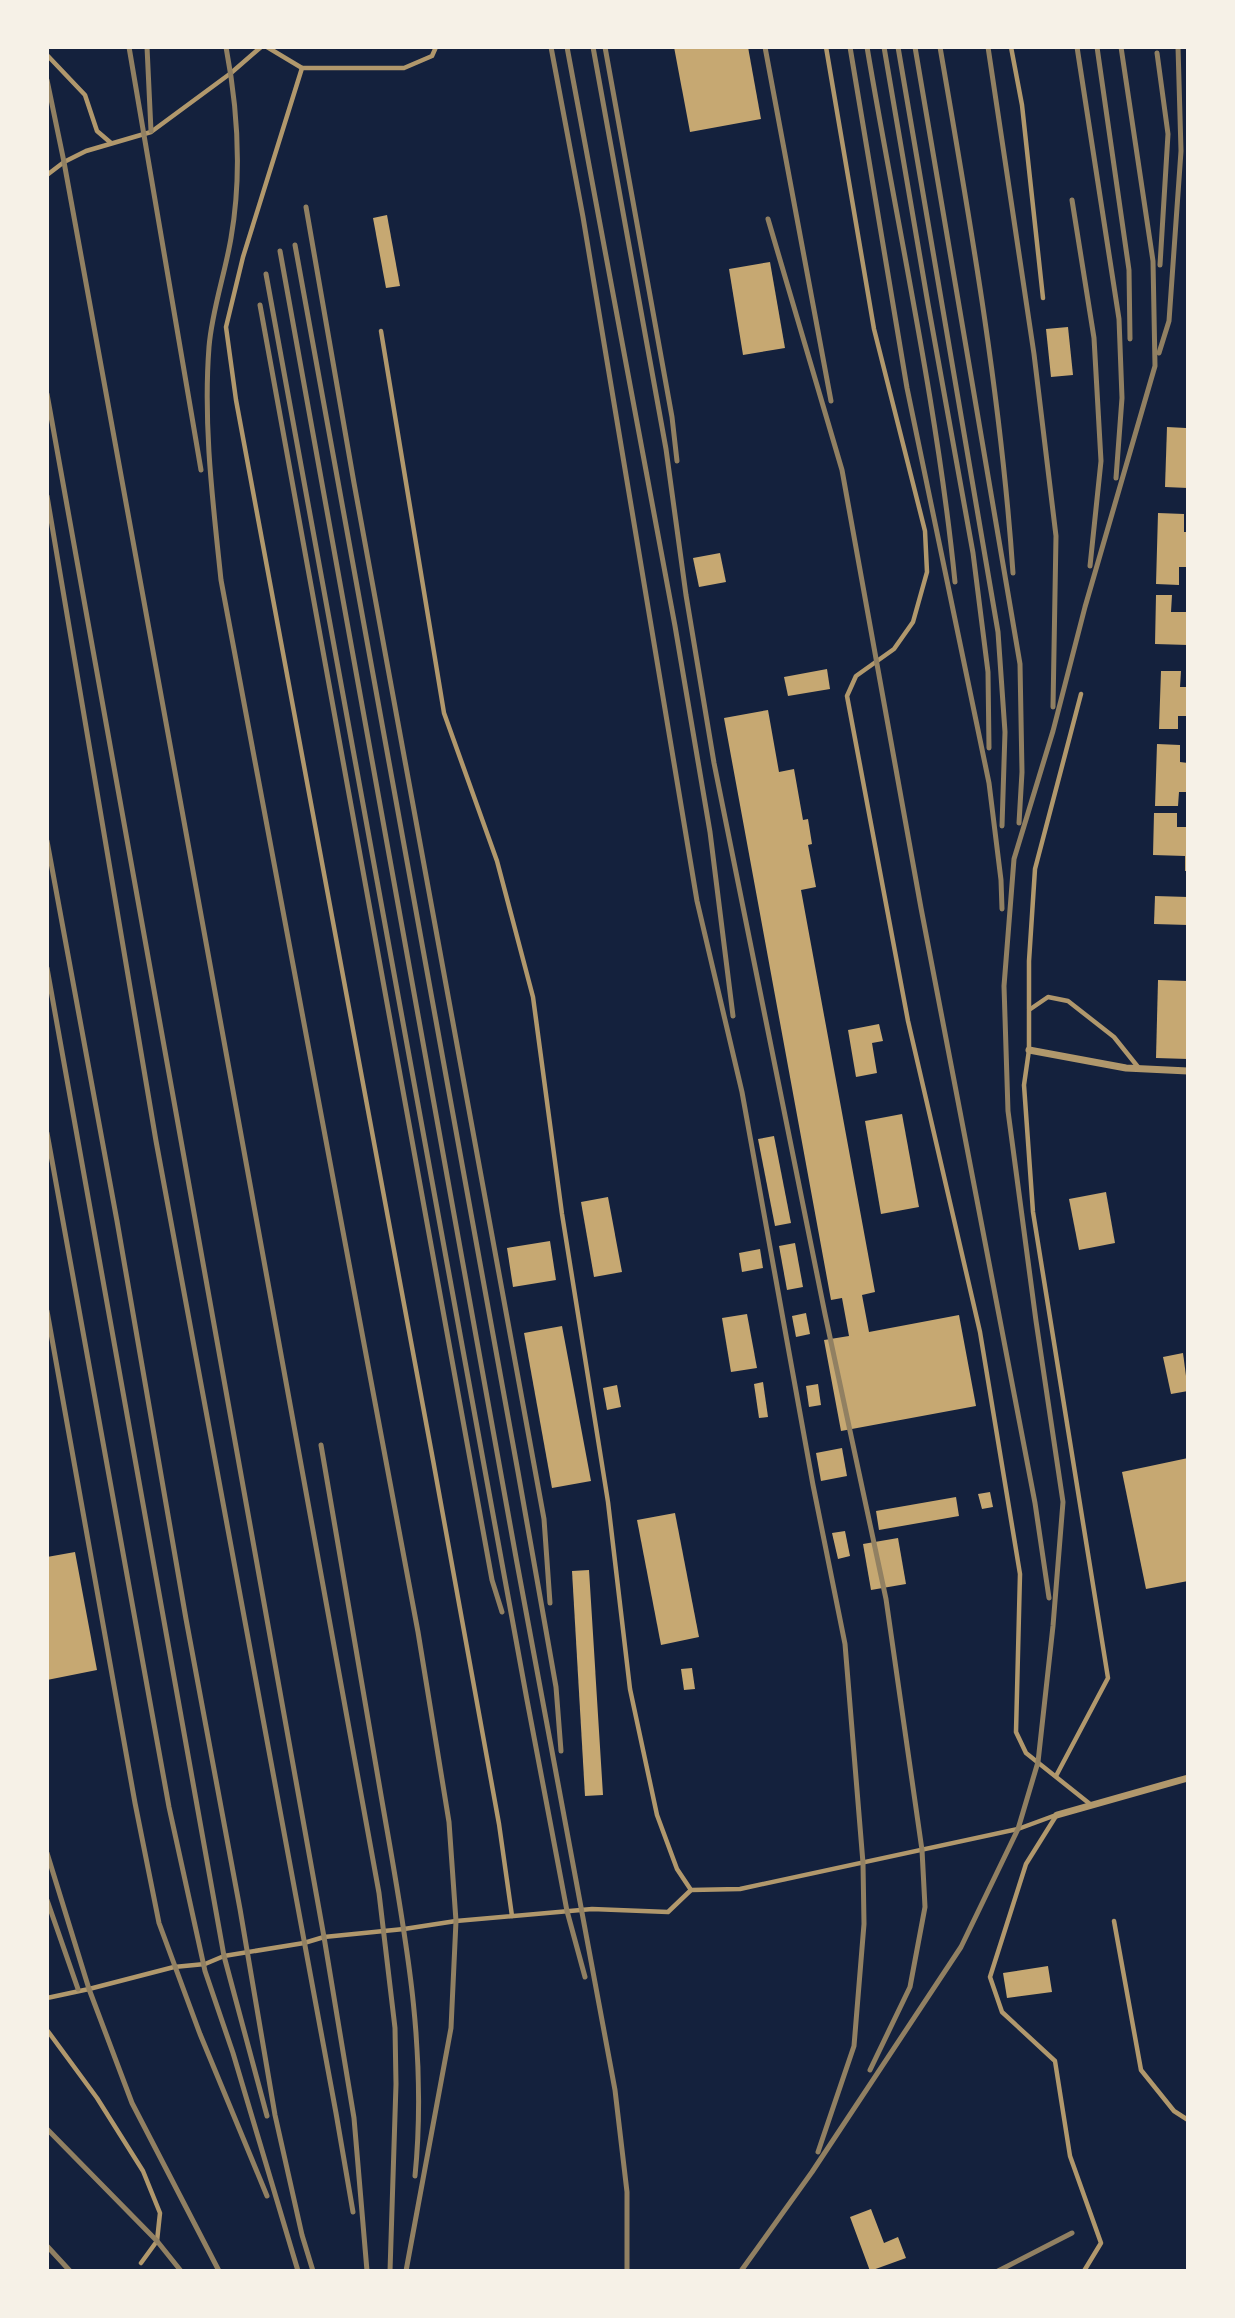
<svg xmlns="http://www.w3.org/2000/svg" width="1235" height="2318" viewBox="0 0 1235 2318" font-family="'DejaVu Sans',sans-serif">
  <rect width="100%" height="100%" fill="#14213d"/>
  <g fill="#c6a872">
    <polygon points="674,47 748,47 761,119 690,132"/>
    <polygon points="387,215 400,286 386,288 373,218"/>
    <polygon points="770,262 785,348 743,355 729,269"/>
    <polygon points="1068,327 1073,375 1051,377 1046,329"/>
    <polygon points="1167,427 1186,428 1188,488 1165,487"/>
    <polygon points="1158,513 1184,514 1184,532 1188,532 1188,567 1179,567 1179,585 1156,584"/>
    <polygon points="720,553 726,582 699,587 693,558"/>
    <polygon points="1156,595 1172,595 1171,612 1188,612 1188,645 1155,644"/>
    <polygon points="827,669 830,689 788,696 784,677"/>
    <polygon points="1161,671 1181,671 1180,687 1188,687 1188,716 1178,716 1178,729 1159,729"/>
    <polygon points="768,710 779,772 794,769 803,820 808,819 812,844 808,845 816,887 801,890 875,1292 862,1295 869,1332 959,1315 976,1406 841,1431 824,1340 849,1336 842,1298 831,1300 724,718"/>
    <polygon points="1157,744 1180,745 1180,762 1188,763 1188,792 1179,792 1178,806 1155,806"/>
    <polygon points="1154,813 1177,813 1177,827 1188,827 1188,871 1185,871 1185,856 1153,855"/>
    <polygon points="1155,896 1188,897 1188,925 1154,924"/>
    <polygon points="1158,980 1188,981 1188,1059 1156,1058"/>
    <polygon points="879,1024 883,1041 872,1043 877,1073 856,1077 848,1030"/>
    <polygon points="902,1114 919,1207 881,1214 865,1121"/>
    <polygon points="774,1136 791,1223 775,1226 758,1139"/>
    <polygon points="1106,1192 1115,1243 1079,1250 1069,1199"/>
    <polygon points="608,1197 622,1272 594,1277 581,1202"/>
    <polygon points="550,1241 556,1280 513,1287 507,1248"/>
    <polygon points="795,1243 803,1287 787,1290 779,1246"/>
    <polygon points="760,1249 763,1268 742,1272 739,1253"/>
    <polygon points="806,1313 810,1334 796,1337 792,1316"/>
    <polygon points="747,1314 757,1368 731,1372 722,1318"/>
    <polygon points="562,1326 591,1481 552,1488 524,1333"/>
    <polygon points="1183,1353 1188,1391 1171,1394 1163,1357"/>
    <polygon points="763,1382 768,1417 759,1418 754,1384"/>
    <polygon points="818,1384 821,1405 809,1407 806,1386"/>
    <polygon points="617,1385 621,1407 607,1410 603,1388"/>
    <polygon points="842,1448 847,1476 821,1481 816,1453"/>
    <polygon points="1188,1458 1188,1581 1146,1589 1122,1472"/>
    <polygon points="990,1492 993,1507 982,1509 978,1494"/>
    <polygon points="956,1497 959,1516 879,1530 876,1511"/>
    <polygon points="675,1513 699,1637 661,1645 637,1520"/>
    <polygon points="845,1531 850,1556 838,1559 832,1533"/>
    <polygon points="898,1538 906,1584 871,1590 863,1544"/>
    <polygon points="75,1552 97,1670 47,1680 47,1557"/>
    <polygon points="589,1570 603,1795 585,1796 572,1571"/>
    <polygon points="692,1668 695,1689 684,1690 681,1669"/>
    <polygon points="1048,1966 1052,1992 1007,1998 1003,1973"/>
    <polygon points="871,2209 884,2243 898,2237 906,2258 870,2271 850,2217"/>
  </g>
  <g fill="none" stroke-linecap="round" stroke-linejoin="round">
    <g stroke="#b1986c" stroke-width="4.5">
      <polyline points="267,47 302,68"/>
      <polyline points="436,47 432,56 404,68 302,68 243,257 226,327 236,400 433,1460 499,1824 512,1916"/>
      <polyline points="826,47 874,329 925,531 927,572 913,622 894,649 856,676 847,696 908,1021 980,1332 1020,1574 1016,1732 1026,1753 1090,1804"/>
      <polyline points="1011,47 1022,105 1043,298"/>
      <polyline points="47,55 85,95 97,131 111,143"/>
      <polyline points="47,175 64,162 86,151 151,132 231,73 261,47"/>
      <polyline points="381,331 444,713 497,861 533,997 562,1214 608,1502 630,1689 657,1815 677,1869 691,1890 740,1889 1018,1829 1056,1815"/>
      <polyline points="1029,1009 1029,961 1035,869 1081,694"/>
      <polyline points="1056,1776 1108,1678 1033,1212 1024,1085 1029,1050 1029,1010 1048,997 1068,1001 1114,1037 1138,1067"/>
      <polyline points="1056,1816 1026,1864 990,1977 1002,2012 1055,2061 1070,2156 1101,2243 1084,2271"/>
      <polyline points="1114,1921 1141,2070 1174,2111 1188,2120"/>
      <polyline points="47,1998 89,1989 174,1967 205,1964 224,1956 304,1943 324,1937 404,1929 456,1921 592,1909 668,1912 691,1890"/>
      <polyline points="47,2030 97,2098 143,2171 160,2213 157,2241 141,2263"/>
    </g>
    <g stroke="#b1986c" stroke-width="7">
      <polyline points="1029,1050 1126,1068 1188,1071"/>
      <polyline points="1057,1815 1188,1778"/>
    </g>
    <g stroke="#918062" stroke-width="5">
      <polyline points="129,47 201,470"/>
      <polyline points="147,47 151,131"/>
      <path d="M226 47C238 110 242 175 231 238 225 274 212 310 209 347 203 425 213 503 221 580L418 1632 449 1822 456 1921 451 2028 406 2271"/>
      <polyline points="551,47 583,217 697,901 742,1092 813,1485 845,1644 863,1863 864,1924 854,2046 818,2152"/>
      <polyline points="567,47 675,626 710,832 733,1016"/>
      <polyline points="593,47 666,449 686,595 714,763 825,1314 886,1599 922,1850 925,1907 910,1987 870,2070"/>
      <polyline points="605,47 672,417 677,461"/>
      <polyline points="765,47 831,401"/>
      <polyline points="850,47 907,388 989,783 1001,880 1002,909"/>
      <path d="M867 47C897 225 937 403 955 582"/>
      <polyline points="884,47 928,304 973,553 988,672 989,748"/>
      <polyline points="898,47 998,632 1005,732 1002,826"/>
      <polyline points="915,47 1020,664 1022,772 1019,823"/>
      <path d="M940 47C970 221 1001 397 1013 573"/>
      <polyline points="988,47 1034,354 1056,536 1053,707"/>
      <polyline points="1077,47 1119,319 1122,398 1116,478"/>
      <polyline points="1097,47 1129,270 1130,339"/>
      <polyline points="1157,53 1168,134 1160,265"/>
      <polyline points="47,80 64,162 379,1893 395,2028 396,2084 390,2271"/>
      <polyline points="1072,200 1094,338 1101,461 1090,566"/>
      <polyline points="306,207 354,483 544,1519 550,1603"/>
      <polyline points="768,219 842,470 921,908 1035,1503 1049,1598"/>
      <polyline points="295,245 518,1472 556,1687 561,1751"/>
      <polyline points="280,251 517,1563 615,2090 627,2192 627,2271"/>
      <polyline points="266,274 527,1700 567,1911 585,1977"/>
      <polyline points="260,305 492,1580 502,1612"/>
      <polyline points="1159,353 1169,321 1181,151 1178,47"/>
      <polyline points="47,394 324,1937 354,2118 367,2271"/>
      <polyline points="47,496 156,1141 336,2113 353,2212"/>
      <polyline points="47,841 117,1221 186,1619 240,1909 275,2115 302,2235 313,2271"/>
      <polyline points="47,968 224,1956 267,2116"/>
      <polyline points="47,1133 169,1807 205,1971 233,2053 298,2271"/>
      <polyline points="47,1311 135,1803 159,1923 200,2034 267,2196"/>
      <path d="M321 1445C342 1564 362 1683 382 1801 404 1928 428 2046 415 2176"/>
      <polyline points="47,1853 89,1989 132,2103 219,2271"/>
      <polyline points="47,1900 78,1989"/>
      <polyline points="47,2129 157,2241 181,2271"/>
      <polyline points="47,2246 70,2271"/>
      <polyline points="741,2271 812,2172 961,1947 1018,1829 1038,1762 1053,1626 1063,1502 1036,1321 1008,1111 1004,986 1014,859 1053,731 1085,607 1155,366 1153,261 1121,47"/>
      <polyline points="998,2271 1072,2233"/>
    </g>
  </g>
  <rect width="1235" height="2318" fill="none" stroke="#f6f1e7" stroke-width="98"/>
</svg>
